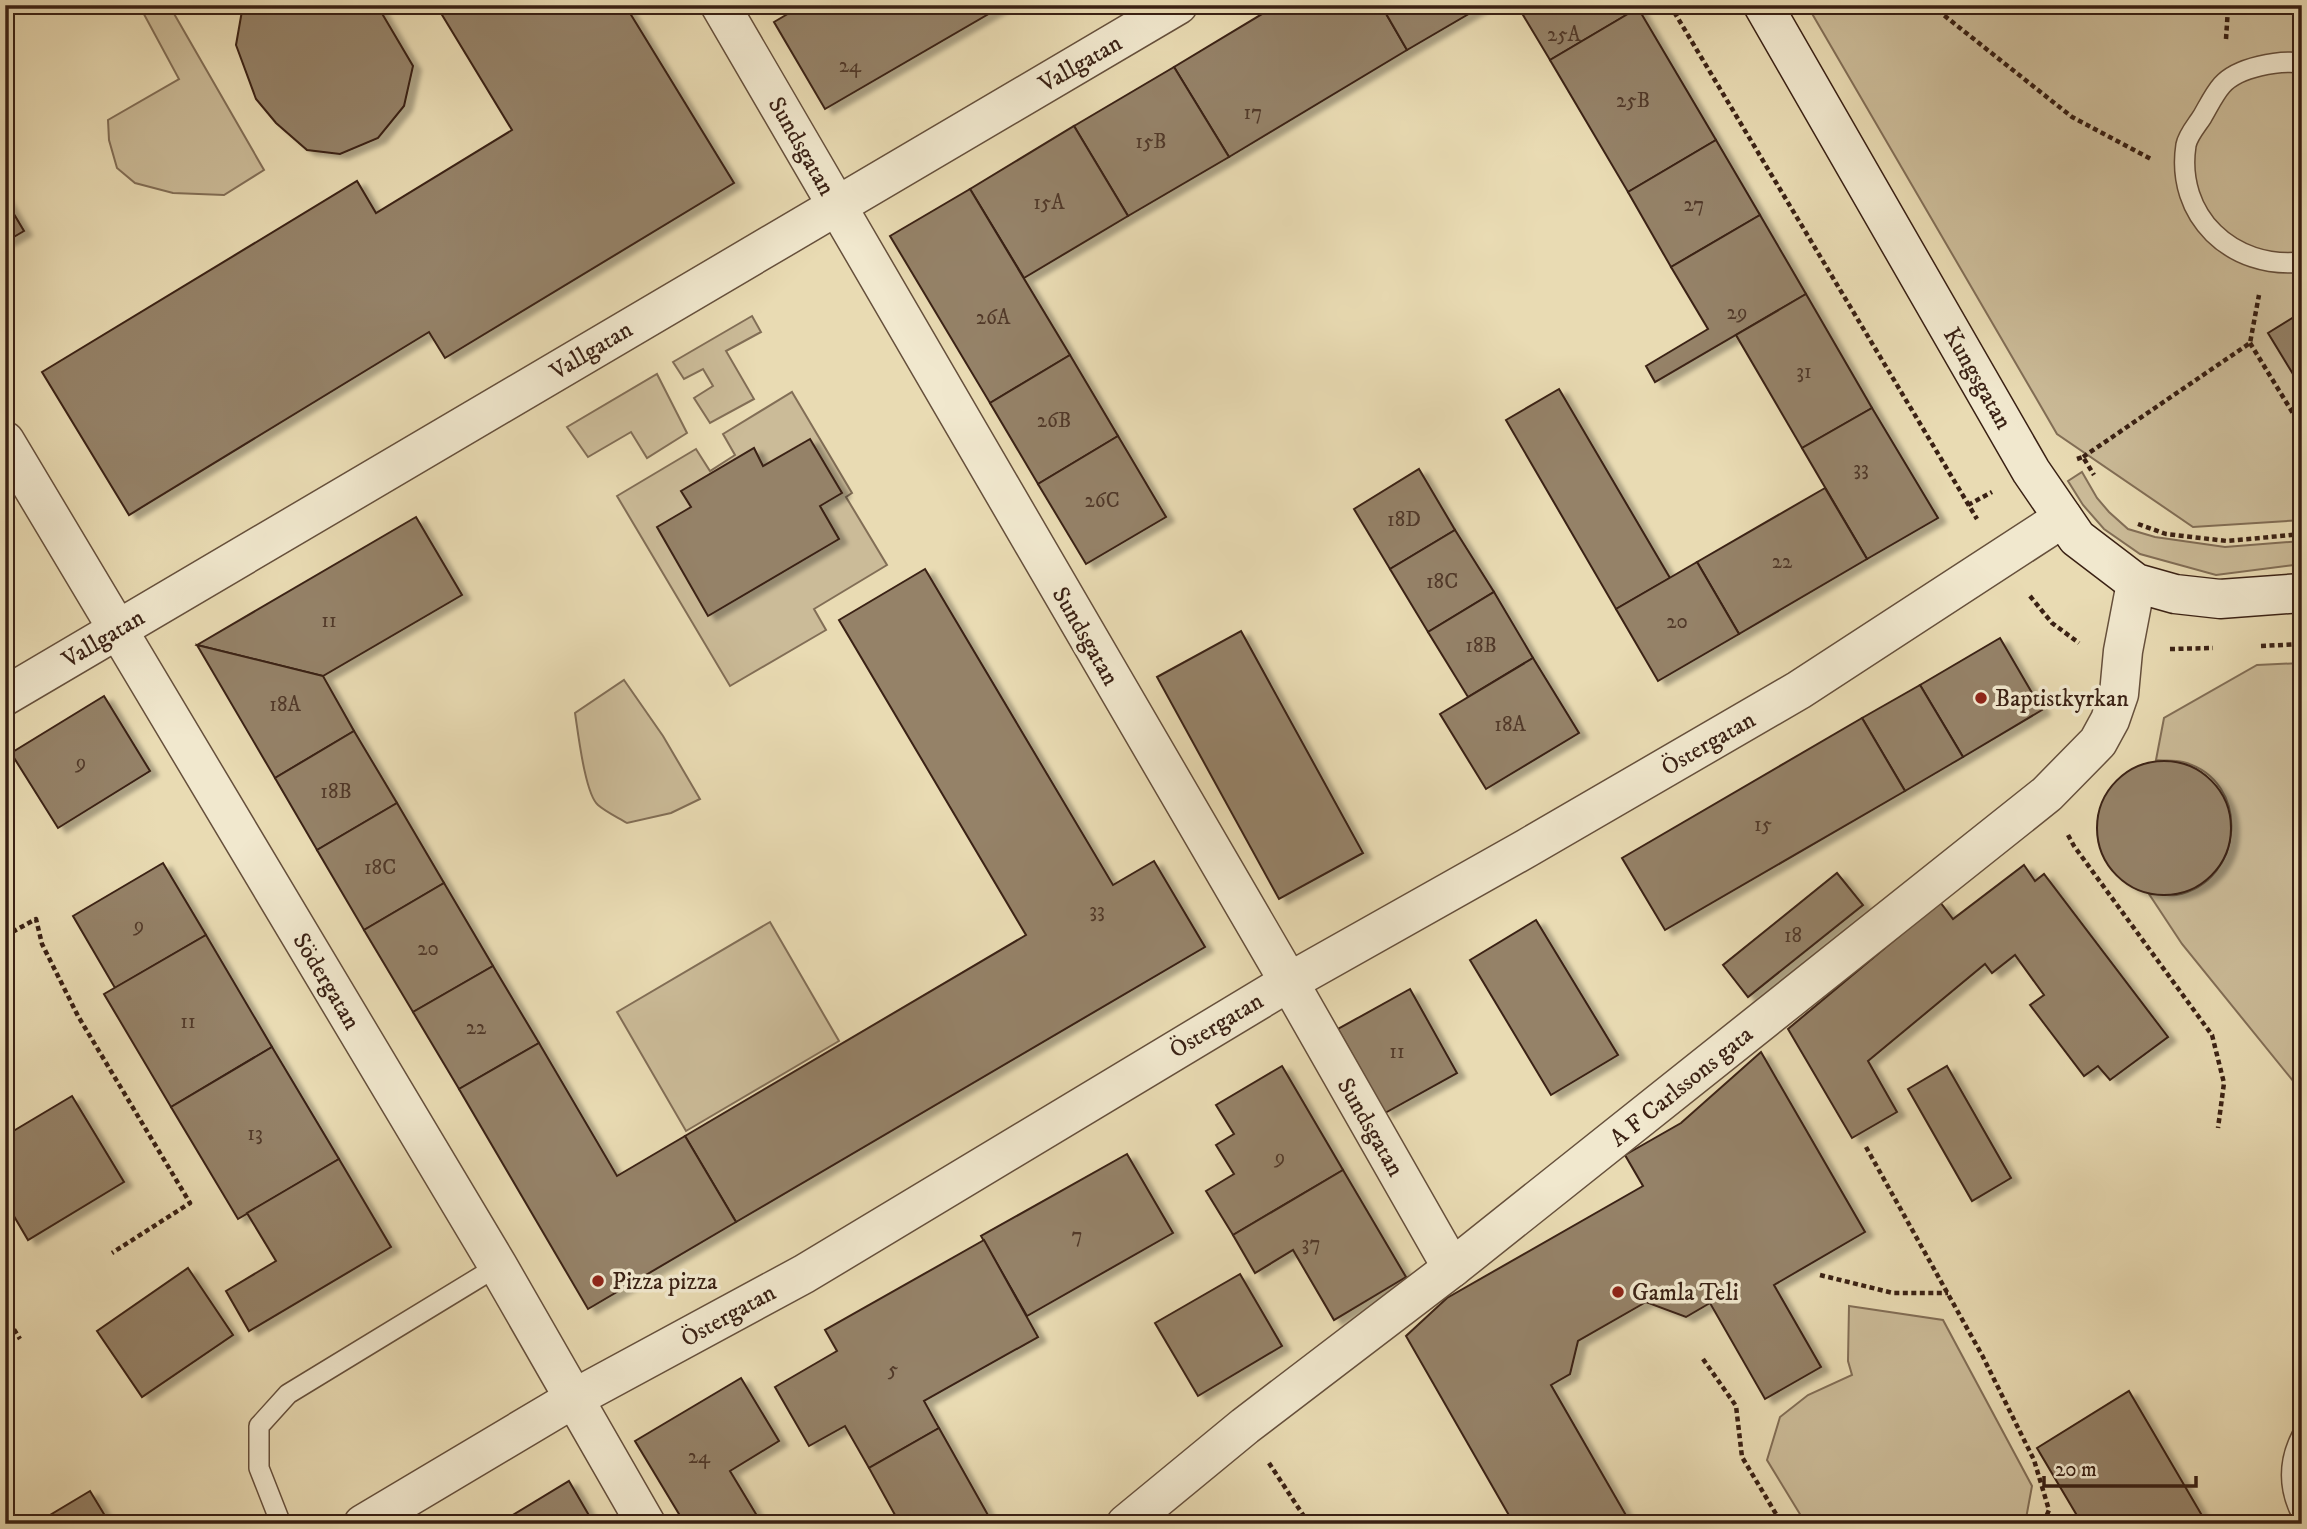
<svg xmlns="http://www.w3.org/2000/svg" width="2307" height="1529" viewBox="0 0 2307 1529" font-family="'IM FELL DW Pica',serif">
  <defs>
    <filter id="shadow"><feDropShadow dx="8" dy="4.5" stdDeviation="2" flood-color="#0004"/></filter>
  </defs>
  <rect width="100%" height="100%" fill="#e9dbb3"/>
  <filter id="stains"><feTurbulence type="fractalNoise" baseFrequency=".00286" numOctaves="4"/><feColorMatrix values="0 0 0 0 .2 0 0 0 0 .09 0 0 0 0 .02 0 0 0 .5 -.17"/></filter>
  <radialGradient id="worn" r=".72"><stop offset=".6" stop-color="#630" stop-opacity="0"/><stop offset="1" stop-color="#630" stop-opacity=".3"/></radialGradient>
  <g fill="#cbbb98" stroke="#826e56" stroke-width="2">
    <polygon points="139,5 169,5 264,170 224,195 173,193 135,183 117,168 109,140 108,120 179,79"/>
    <polygon points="1807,5 2302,5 2302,520 2193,527 2057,434"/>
    <polygon points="752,316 761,332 726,351 754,399 710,423 694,398 713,386 703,369 684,379 673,362"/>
    <polygon points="657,374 687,433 647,458 631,432 588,457 567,427"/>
    <polygon points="792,392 852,493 846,497 887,565 814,609 826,630 730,686 617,496 696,449 710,471 735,455 723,434"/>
    <polygon points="2082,472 2097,498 2109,512 2128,529 2155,537 2225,547 2302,541 2302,564 2216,575 2140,554 2104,529 2083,505 2068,481"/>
    <path d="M2302 663V1092L2182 944 2149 894C2157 894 2168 896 2176 895 2245 882 2252 780 2183 762 2175 760 2164 761 2156 760L2164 718 2257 665Z"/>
    <path d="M624 680 663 736 700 799 671 813 627 823C617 817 606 812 598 805 585 794 578 732 575 713Z"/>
    <polygon points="770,922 839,1041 686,1131 617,1012"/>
    <polygon points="1849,1306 1943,1320 2032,1486 2025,1524 1806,1524 1767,1460 1780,1417 1808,1395 1852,1375 1848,1361"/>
  </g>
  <g fill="#958267" stroke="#3a2114" stroke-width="2" filter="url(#shadow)">
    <polygon points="243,5 377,5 413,66 404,106 378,138 340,154 307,150 276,123 256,99 236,45"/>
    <polygon points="436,5 625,5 734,183 445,358 429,332 129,515 42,372 357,181 376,213 512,130"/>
    <polygon points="803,5 1004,5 825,109 774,22"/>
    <polygon points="1277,5 1381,5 1407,50 1229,157 1174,67"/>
    <polygon points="1381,5 1484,5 1407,50"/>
    <polygon points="1517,5 1637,5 1638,8 1550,60"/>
    <polygon points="1638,8 1716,140 1628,192 1550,60"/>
    <polygon points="1174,67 1229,157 1128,216 1074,126"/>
    <polygon points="1074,126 1128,216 1024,278 970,189"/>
    <polygon points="1716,140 1760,215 1671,267 1628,192"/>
    <polygon points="970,189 1070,355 990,403 890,236"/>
    <polygon points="5,199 24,231 5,242"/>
    <polygon points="1760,215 1806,294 1655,382 1646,366 1708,329 1671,267"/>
    <polygon points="1806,294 1872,408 1802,448 1736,335"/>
    <polygon points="2302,312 2302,389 2268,333"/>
    <polygon points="1070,355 1118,436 1038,484 990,403"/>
    <polygon points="1559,389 1670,578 1616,609 1506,420"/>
    <polygon points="1872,408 1938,518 1867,559 1802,448"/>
    <polygon points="1118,436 1166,517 1086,564 1038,484"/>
    <polygon points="810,439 842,493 820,506 839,539 708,616 657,527 691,507 681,491 754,448 763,466"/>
    <polygon points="1419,469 1455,530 1390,569 1354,509"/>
    <polygon points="1825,488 1867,559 1739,634 1697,562"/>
    <polygon points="416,517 462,595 323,676 197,645"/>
    <polygon points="1455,530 1494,592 1428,632 1390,569"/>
    <polygon points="1697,562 1739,634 1658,681 1616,609"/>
    <polygon points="925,569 1113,885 1154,861 1205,947 736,1222 685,1136 1026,935 839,620"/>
    <polygon points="1494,592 1533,658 1468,697 1428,632"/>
    <polygon points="1241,631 1363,853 1279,899 1157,677"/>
    <polygon points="2000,638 2042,710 1963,757 1920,685"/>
    <polygon points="197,645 323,676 354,731 275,778"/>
    <polygon points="1533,658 1579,733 1486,789 1440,714"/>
    <polygon points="1920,685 1963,757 1905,791 1862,718"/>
    <polygon points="104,696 150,771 58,828 11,753"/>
    <polygon points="1862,718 1905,791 1665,930 1622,858"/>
    <polygon points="354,731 397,803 317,850 275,778"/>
    <circle cx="2164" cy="828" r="67"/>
    <polygon points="397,803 444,883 364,930 317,850"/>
    <polygon points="163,863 206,935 115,988 73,916"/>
    <polygon points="2024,865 2035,881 2044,874 2168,1037 2110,1080 2098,1066 2084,1076 2030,1005 2044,995 2015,955 1992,973 1985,964 1868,1061 1897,1112 1852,1138 1788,1029 1940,902 1953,919"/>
    <polygon points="1837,873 1863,905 1748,997 1723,965"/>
    <polygon points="444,883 493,966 413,1012 364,930"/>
    <polygon points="1536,920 1618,1055 1551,1095 1470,960"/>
    <polygon points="206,935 272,1047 171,1107 104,994"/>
    <polygon points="493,966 539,1043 459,1089 413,1012"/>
    <polygon points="1410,989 1457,1073 1385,1113 1338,1029"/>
    <polygon points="539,1043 617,1176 685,1136 736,1222 588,1309 459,1089"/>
    <polygon points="272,1047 339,1159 238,1219 171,1107"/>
    <polygon points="1761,1052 1865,1232 1774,1285 1821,1367 1765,1399 1710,1303 1686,1317 1646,1302 1578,1341 1570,1374 1551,1385 1631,1524 1514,1524 1406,1336 1447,1298 1643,1186 1625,1155 1681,1123"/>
    <polygon points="1282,1066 1343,1170 1233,1235 1206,1191 1234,1174 1216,1145 1234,1134 1216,1105"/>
    <polygon points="1947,1066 2011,1178 1972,1201 1908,1089"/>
    <polygon points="72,1096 124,1182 28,1240 5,1201 5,1136"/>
    <polygon points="1127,1154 1173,1233 1027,1316 981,1236"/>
    <polygon points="339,1159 391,1247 249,1331 226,1291 276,1261 247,1213"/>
    <polygon points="1343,1170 1406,1277 1334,1320 1293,1250 1255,1273 1233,1235"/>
    <polygon points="984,1240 1038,1337 924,1401 939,1428 869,1468 845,1426 809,1446 775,1387 837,1351 825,1330"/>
    <polygon points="188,1268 233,1335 142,1397 97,1331"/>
    <polygon points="1240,1274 1282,1346 1198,1396 1155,1323"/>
    <polygon points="741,1378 779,1441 730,1471 762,1524 685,1524 635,1441"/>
    <polygon points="2129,1391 2207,1524 2082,1524 2037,1448"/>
    <polygon points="939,1428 993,1524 900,1524 869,1468"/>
    <polygon points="569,1481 594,1524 498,1524"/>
    <polygon points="90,1491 110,1524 35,1524"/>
  </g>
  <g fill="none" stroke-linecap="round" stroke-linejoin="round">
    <defs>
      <g id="lane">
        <path d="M2302 63C2279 60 2238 67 2222 85 2214 94 2208 107 2202 117 2197 125 2188 135 2186 145 2175 216 2232 270 2302 262"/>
        <path d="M2302 1435C2288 1462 2288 1488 2302 1515"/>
        <polyline points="281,1524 259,1468 259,1426 288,1394 498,1266"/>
      </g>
      <g id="street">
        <polyline points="720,5 1289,982 1452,1268"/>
        <polyline points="5,441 498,1266 646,1524"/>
        <polyline points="5,696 1178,5"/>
        <polyline points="363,1524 573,1399 804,1274 1289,982 1527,848 1799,690 2063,518"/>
        <polyline points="1126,1524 1245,1426 1452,1268 2047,794 2098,742 2110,720 2119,694 2123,651 2136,583"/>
      </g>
      <polyline id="secondary" points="1763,5 2031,471 2077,538 2136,583 2175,594 2220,599 2302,593"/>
    </defs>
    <use href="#lane" stroke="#66503c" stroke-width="22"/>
    <use href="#street" stroke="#66503c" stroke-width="41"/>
    <use href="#secondary" stroke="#3a2114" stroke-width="41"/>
    <g stroke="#3a2114" stroke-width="4.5" stroke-dasharray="5 3.5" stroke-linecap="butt">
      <polyline points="1670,5 1977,519"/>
      <polyline points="1931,5 2072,117 2151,159"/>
      <polyline points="2226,39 2228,8 2226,5"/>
      <polyline points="2250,343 2302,428"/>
      <polyline points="2083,457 2250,343 2259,295"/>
      <polyline points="2077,459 2083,457 2094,475"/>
      <polyline points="1968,505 1992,492"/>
      <polyline points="2138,524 2166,534 2227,541 2302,534"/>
      <polyline points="2030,596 2052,623 2079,643"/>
      <polyline points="2261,646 2302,644"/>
      <polyline points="2170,649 2213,648"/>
      <polyline points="2068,835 2074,846 2212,1035 2224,1083 2218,1128"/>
      <polyline points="5,936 36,919 42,944 78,1016 190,1203 112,1253"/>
      <polyline points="1866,1147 1982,1355 2034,1460 2049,1510 2043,1524"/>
      <polyline points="1820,1275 1893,1293 1948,1293"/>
      <polyline points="5,1315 20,1339"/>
      <polyline points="1703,1359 1736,1406 1742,1457 1782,1524"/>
      <polyline points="1269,1463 1309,1524"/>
    </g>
    <use href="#lane" stroke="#f1e8ce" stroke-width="19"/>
    <use href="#street" stroke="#f1e8ce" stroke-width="38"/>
    <use href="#secondary" stroke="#f1e8ce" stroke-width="38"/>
  </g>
  <g fill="#8f2418" stroke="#f1e8ce" stroke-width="2.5">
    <circle cx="1981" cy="698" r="7"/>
    <circle cx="598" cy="1281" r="7"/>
    <circle cx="1618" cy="1292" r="7"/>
  </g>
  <g text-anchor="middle" stroke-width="7" stroke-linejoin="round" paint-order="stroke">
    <g font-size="21" fill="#513929">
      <text x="1564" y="41">25A</text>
      <text x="850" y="72">24</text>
      <text x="1633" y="107">25B</text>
      <text x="1253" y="119">17</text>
      <text x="1151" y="148">15B</text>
      <text x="1049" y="209">15A</text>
      <text x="1694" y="211">27</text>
      <text x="1737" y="319">29</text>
      <text x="993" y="324">26A</text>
      <text x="1804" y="378">31</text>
      <text x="1054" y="427">26B</text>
      <text x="1861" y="475">33</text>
      <text x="1102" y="507">26C</text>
      <text x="1404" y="526">18D</text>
      <text x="1782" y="568">22</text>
      <text x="1442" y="588">18C</text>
      <text x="329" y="627">11</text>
      <text x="1677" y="628">20</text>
      <text x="1481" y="652">18B</text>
      <text x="285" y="711">18A</text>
      <text x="1510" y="731">18A</text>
      <text x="81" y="769">9</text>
      <text x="336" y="798">18B</text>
      <text x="1763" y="831">15</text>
      <text x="380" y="874">18C</text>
      <text x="1097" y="917">33</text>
      <text x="139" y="932">9</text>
      <text x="1793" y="942">18</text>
      <text x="428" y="955">20</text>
      <text x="188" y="1028">11</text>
      <text x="476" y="1034">22</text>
      <text x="1397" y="1058">11</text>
      <text x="255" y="1140">13</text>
      <text x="1280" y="1164">9</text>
      <text x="1077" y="1242">7</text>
      <text x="1311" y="1250">37</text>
      <text x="893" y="1376">5</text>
      <text x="699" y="1463">24</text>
    </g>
    <g font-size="24" fill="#3a2114" stroke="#f1e8ce">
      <text transform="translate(1080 63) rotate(-30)" y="8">Vallgatan</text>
      <text transform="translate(802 146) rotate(60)" y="8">Sundsgatan</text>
      <text transform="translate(591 350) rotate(-31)" y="8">Vallgatan</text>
      <text transform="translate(1978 378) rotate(60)" y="8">Kungsgatan</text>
      <text transform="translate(1086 636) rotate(60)" y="8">Sundsgatan</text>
      <text transform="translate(103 638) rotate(-31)" y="8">Vallgatan</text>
      <text transform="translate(1708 743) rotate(-30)" y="8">Östergatan</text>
      <text transform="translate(327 981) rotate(59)" y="8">Södergatan</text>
      <text transform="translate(1216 1025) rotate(-31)" y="8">Östergatan</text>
      <text transform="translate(1681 1086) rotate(-39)" y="8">A F Carlssons gata</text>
      <text transform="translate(1371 1127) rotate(60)" y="8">Sundsgatan</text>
      <text transform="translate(728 1315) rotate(-29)" y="8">Östergatan</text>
    </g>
    <g font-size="24" fill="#3a2114" stroke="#f1e8ce" text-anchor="start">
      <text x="1995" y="706">Baptistkyrkan</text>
      <text x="612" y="1289">Pizza pizza</text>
      <text x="1632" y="1300">Gamla Teli</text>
    </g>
  </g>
  <rect width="2307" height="1529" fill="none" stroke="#e9dbb3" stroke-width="28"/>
  <rect x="7" y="7" width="2293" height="1515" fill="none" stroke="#3a2114" stroke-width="3.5"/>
  <rect x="14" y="14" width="2279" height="1501" fill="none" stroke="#3a2114" stroke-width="2"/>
  <path d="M2044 1476v10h152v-10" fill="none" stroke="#3a2114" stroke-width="3.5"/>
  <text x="2055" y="1476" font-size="21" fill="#3a2114" stroke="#f1e8ce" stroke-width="5" paint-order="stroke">20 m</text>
  <rect width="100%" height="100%" filter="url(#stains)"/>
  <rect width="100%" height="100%" fill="url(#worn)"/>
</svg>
